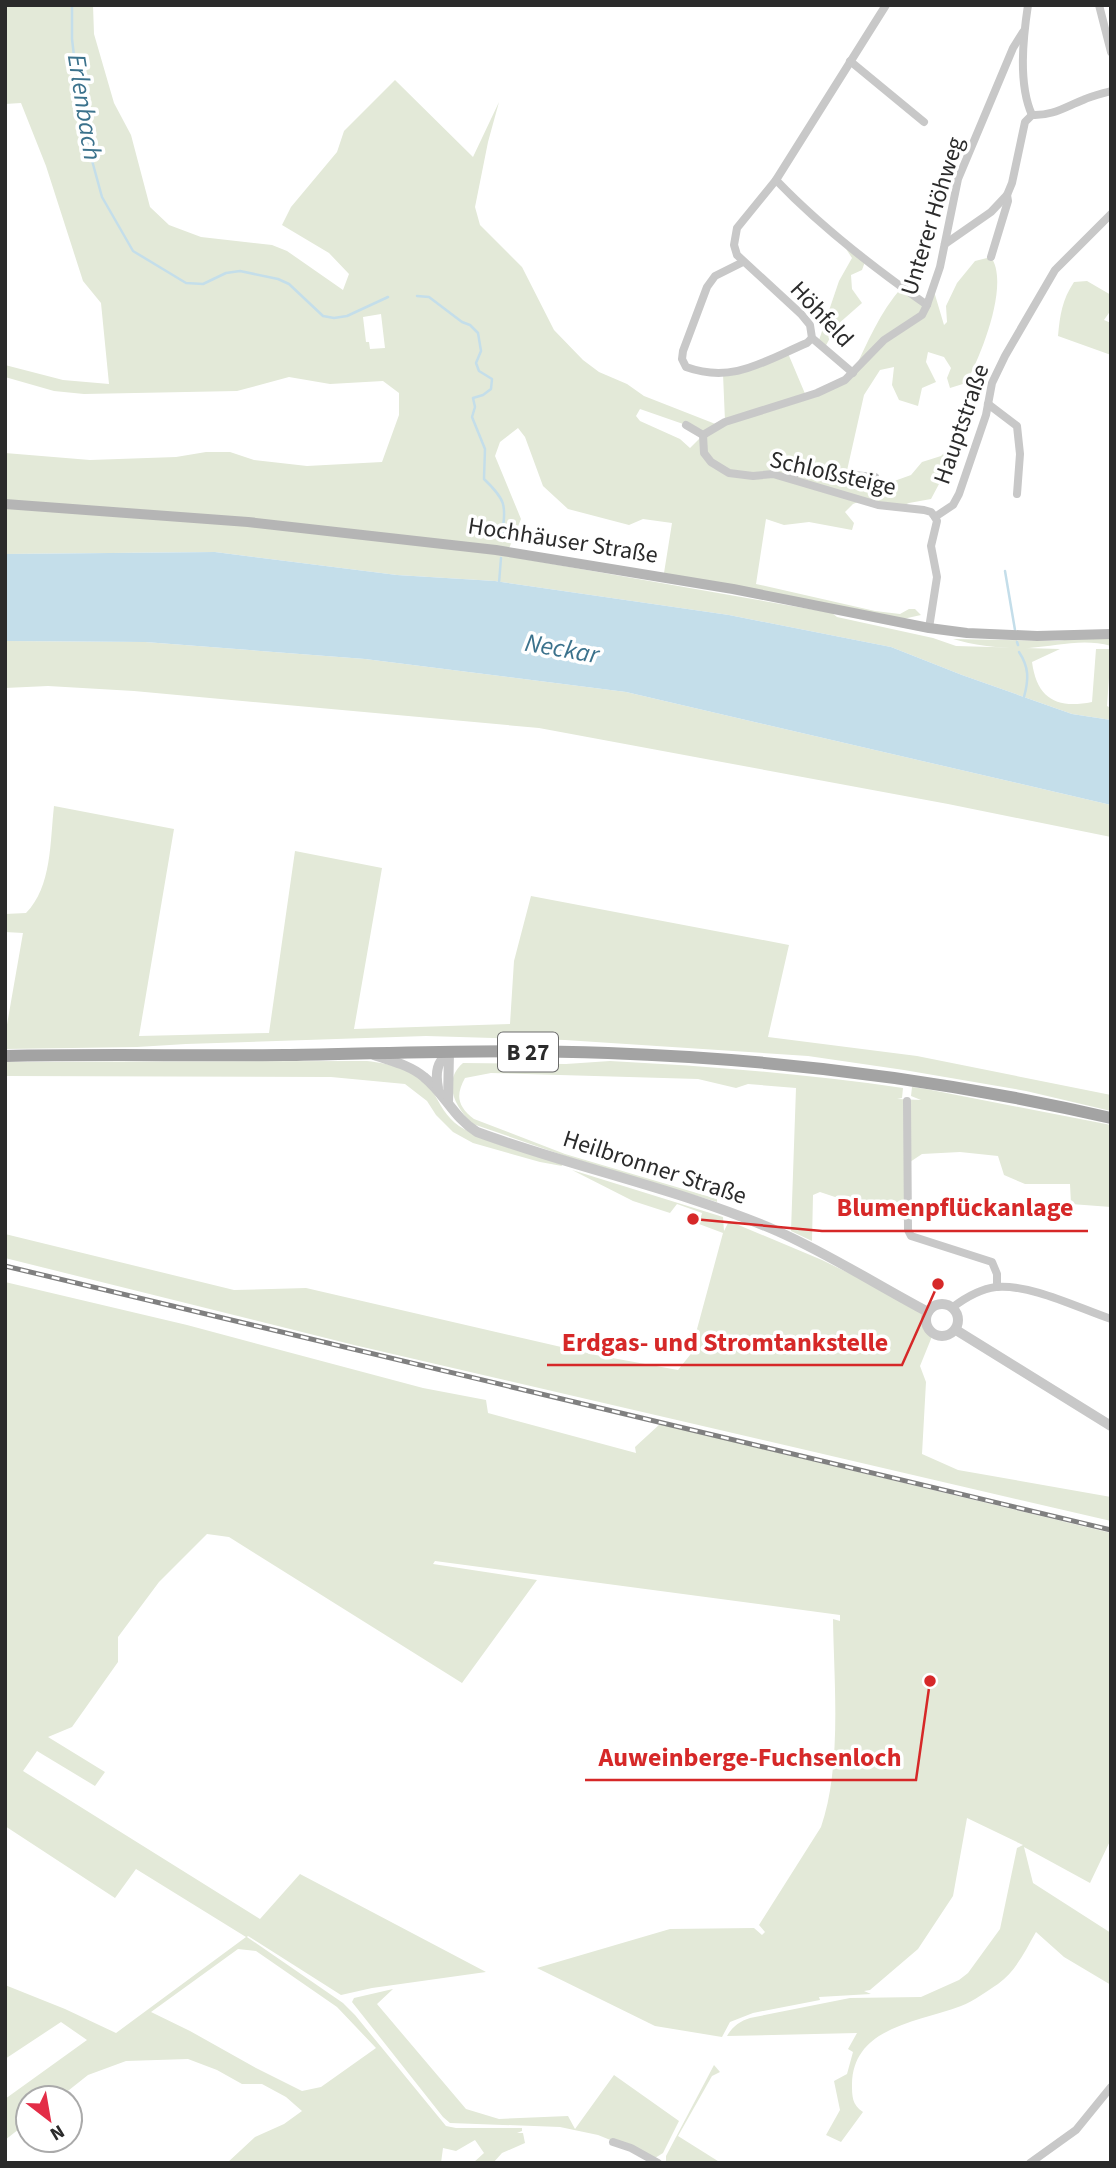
<svg xmlns="http://www.w3.org/2000/svg" width="1116" height="2168" viewBox="0 0 1116 2168" font-family="'Source Sans 3',sans-serif">
  <rect width="100%" height="100%" fill="#fff"/>
  <g fill="#e3e9d8" fill-rule="evenodd">
    <path d="M5 5H93L94 34 114 103 131 135 150 207 169 225 201 237 272 245 287 251 343 290 349 274 329 253 282 225 291 207 337 152 344 131 395 80 473 157 499 102 488 142 475 207 480 225 522 267 554 330 583 360 599 372 627 384 644 396 718 425 725 421 723 374 787 351 806 396 853 373C867 343 880 312 902 287L927 305 933 288 944 325 947 322 946 306 957 283 975 261 991 257C1010 284 981 356 966 383L950 388 947 378 951 368 944 357 928 352 926 362 936 382 922 388 918 406 899 400 892 385 894 367 880 370 864 395 846 475 875 477V488L911 475 922 462 941 456 948 449 954 433 960 438 955 454 931 499 909 503 897 508 863 500 853 504 845 512 854 523 852 530 809 522 784 525 766 519 756 584 875 611 900 614 909 609H915L921 615 903 619 664 573 672 523 643 519 629 525 568 509 543 486 525 437 518 428 500 442 495 456 521 519 506 556 832 613 837 617 933 638 956 646 1060 649 1032 662C1037 699 1057 709 1092 702L1096 649H1111L1107 706 1111 708V720L1072 714 962 675 891 647 729 615 495 581 397 575 215 552 5 554V453L90 460 176 457 206 452H230L254 460 307 466 382 462 399 415V393L383 381 330 384 289 377 237 391 84 394 54 391 5 377V365L63 380 109 384 101 303 83 281 46 166 21 103 5 104ZM381 314 385 348 370 349 369 342H366L363 317ZM640 409 686 425 703 435 690 448 680 439 640 421 636 416Z"/>
    <polygon points="837,235 866,259 862,270 851,275 852,289 862,303 837,325 824,349 818,343 839,281 852,258"/>
    <path d="M1087 281 1111 295V310L1104 320 1111 323V355L1058 336C1060 315 1062 300 1074 282Z"/>
    <path d="M1111 634V646C1083 638 1057 646 1029 648 1005 649 976 646 953 639L1057 641Z"/>
    <polygon points="5,641 145,642 365,659 626,692 1111,805 1111,837 948,804 539,728 134,691 48,686 5,688"/>
    <path d="M54 806 174 829 139 1036 269 1033 295 851 382 868 354 1029 510 1024 514 961 531 896 789 945 768 1037 917 1056 1111 1095V1111L1026 1091 904 1070 808 1056 565 1040 426 1036 186 1044 137 1047 5 1049V1036L23 933 5 932V914L26 913C52 887 50 841 54 806Z"/>
    <path d="M367 1061C391 1064 419 1070 433 1092 440 1104 446 1117 459 1126 488 1145 527 1152 561 1162L562 1166 540 1162 473 1143 453 1132 436 1115 427 1101 405 1084 331 1077 5 1076V1062Z"/>
    <path d="M610 1061C708 1066 805 1074 903 1088L902 1098 897 1099 921 1100 911 1096 912 1087 926 1089 1111 1125V1207L1071 1204 1070 1184H1025L1004 1175 998 1156 960 1152 922 1154 907 1164 904 1220 820 1192 813 1195 812 1241 791 1231 796 1088 748 1084 736 1088 698 1079 491 1073 465 1078C455 1096 458 1107 474 1119L565 1154 717 1199V1202L565 1156 473 1124C456 1109 441 1082 463 1063L566 1064Z"/>
    <polygon points="572,1170 723,1217 724,1231 729,1221 822,1260 928,1312 927,1326 933,1334 920,1366 926,1382 922,1454 958,1470 1111,1497 1111,1521 354,1345 5,1258 5,1234 234,1290 306,1288 596,1355 678,1370 690,1355 723,1233 699,1224 702,1213 677,1204 670,1213 633,1201"/>
    <path d="M5 1282 187 1325 423 1388 486 1400 488 1413 636 1453 635 1447 660 1424 1111 1533V1839L1090 1883 1024 1847 1033 1883 1111 1933V1985L1064 1957 1036 1932C1025 1951 1016 1971 998 1984 987 1991 974 2001 961 2006 920 2022 853 2026 852 2084 852 2096 852 2105 863 2112L841 2142 826 2135 840 2110 834 2081 847 2074 853 2052 848 2049 857 2033 727 2036C732 2027 740 2021 750 2018L850 1998 921 1997 959 1980 968 1973 1000 1929 1017 1848 1023 1845 967 1818 953 1896 918 1949 870 1990 864 1991 871 1994 819 1997 820 2000 753 2013 730 2022 722 2037 655 2026 537 1968 670 1929 754 1928 762 1935 765 1932 759 1925 821 1827C842 1766 834 1683 833 1619L840 1621V1615L435 1561 433 1564 537 1580 462 1683 229 1537 207 1534 159 1582 118 1637V1662L72 1727 48 1737 105 1772 95 1786 37 1751 23 1771 260 1919 300 1874 486 1972 372 1988 341 1995 248 1936 247 1937 343 2003 355 2015 446 2126 456 2128H522V2131L517 2133H523L525 2143 502 2153 493 2163H473L484 2153 475 2140 456 2151 443 2148 441 2163H227L255 2137 284 2124 302 2111 286 2097 262 2084H242L217 2070 188 2059 126 2061 88 2075 59 2098H28V2122L5 2140V2099L87 2040 61 2022 5 2059V1985L65 2009 116 2033 246 1937 136 1869 115 1898 5 1826ZM238 1949 256 1951 337 2007 376 2048 321 2087 302 2091 256 2068 190 2031 151 2012Z"/>
    <polygon points="393,1989 377,2004 466,2109 499,2119 568,2116 575,2129 614,2075 679,2121 663,2153 655,2158 598,2135 560,2127 450,2123 443,2117 352,2002 354,1998"/>
    <polygon points="714,2065 720,2072 712,2076 678,2136 721,2163 666,2163 666,2156"/>
  </g>
  <polygon fill="#c4deea" points="215,552 397,575 495,581 729,615 891,647 962,675 1072,714 1111,720 1111,805 626,692 365,659 145,642 5,641 5,554"/>
  <g fill="none" stroke-linecap="round" stroke-linejoin="round">
    <g stroke="#c4deea" stroke-width="2.5">
      <polyline points="72,5 72,39 82,124 102,197 133,251 186,283 203,284 226,273 240,271 278,279 289,284 323,316 334,318 347,316 388,297"/>
      <path d="M417 296 429 297 462 322 470 325 478 333 481 351 476 363 479 371 492 379 491 389 483 395 473 398 475 407 472 417 485 449 484 479C505 499 507 505 502 534"/>
      <polyline points="1005,571 1015,630"/>
      <polyline points="499,583 501,558"/>
      <polyline points="1017,642 1018,645"/>
      <path d="M1019 652C1029 667 1029 679 1024 697"/>
    </g>
    <g stroke="#c8c8c8" stroke-width="8">
      <path d="M1028 5C1023 38 1018 84 1032 115 1052 116 1065 107 1083 100 1092 96 1101 94 1111 91"/>
      <polyline points="1099,5 1111,52"/>
      <polyline points="850,61 924,122"/>
      <path d="M776 180C821 227 874 268 927 305"/>
      <polyline points="945,244 991,212 1007,195"/>
      <polyline points="991,257 1008,201 1007,195 1012,183 1025,122 1032,115"/>
      <path d="M743 262 715 276 707 287 683 351 682 359 686 367C733 384 764 361 807 343L812 338"/>
      <polyline points="853,373 812,338 810,325 801,314 737,255 734,245 737,228 776,180 886,5"/>
      <polyline points="988,404 1017,426 1020,454 1017,494"/>
      <polyline points="686,425 703,435"/>
      <polyline points="703,435 725,422 817,393 845,380 884,340 922,315 927,305 940,267 958,179 1013,48 1023,32"/>
      <polyline points="703,435 704,453 711,462 729,473 753,476 773,474 878,505 924,510 931,512 935,517"/>
      <polyline points="791,478 800,470 875,477"/>
      <polyline points="935,517 953,505 959,494 986,415 992,383 1005,356 1055,270 1111,214"/>
      <polyline points="929,628 937,577 931,546 937,521 935,517"/>
      <polyline points="907,1101 908,1230 911,1236 992,1262 997,1274 997,1287"/>
      <path d="M953 1307C965 1298 980 1289 996 1287 1031 1284 1078 1308 1111 1319"/>
      <polyline points="613,2142 631,2148 658,2163"/>
      <polyline points="1030,2163 1076,2130 1111,2087"/>
    </g>
    <g stroke="#c8c8c8" stroke-width="10">
      <path d="M374 1055C391 1061 410 1065 424 1077 445 1094 454 1118 477 1132 575 1168 680 1189 777 1231 829 1254 877 1285 928 1312"/>
      <path d="M438 1088C435 1072 437 1062 449 1052"/>
      <polyline points="448,1102 449,1052"/>
      <circle cx="942" cy="1320" r="16"/>
      <polyline points="956,1330 1111,1426"/>
    </g>
    <polyline stroke="#b5b5b5" stroke-width="10" points="5,504 248,522 496,550 733,589 929,628 967,633 1037,636 1111,634"/>
    <path stroke="#a3a3a3" stroke-width="12" d="M5 1056C98 1054 191 1056 284 1055 392 1053 500 1049 608 1053 777 1059 946 1080 1111 1118"/>
    <defs>
      <polyline id="rail" points="5,1266 1111,1530"/>
    </defs>
    <use href="#rail" stroke="#808080" stroke-width="5"/>
    <use href="#rail" stroke="#fff" stroke-width="2.5" stroke-dasharray="8" stroke-linecap="butt"/>
  </g>
  <g text-anchor="middle" stroke-width="7" stroke-linejoin="round" paint-order="stroke">
    <rect fill="#fff" stroke="#6b6b6b" stroke-width="2" x="498" y="1032.5" width="60" height="39" rx="5"/>
    <g font-size="23" font-weight="bold" fill="#2b2b2b">
      <text x="528" y="1060">B 27</text>
    </g>
    <g font-size="24" fill="#2b2b2b" stroke="#fff">
      <text transform="translate(932 216) rotate(-73)" y="8">Unterer Höhweg</text>
      <text transform="translate(822 314) rotate(47)" y="8">Höhfeld</text>
      <text transform="translate(961 424) rotate(-71)" y="8">Hauptstraße</text>
      <text transform="translate(833 473) rotate(13)" y="8">Schloßsteige</text>
      <text transform="translate(563 540) rotate(9)" y="8">Hochhäuser Straße</text>
      <text transform="translate(655 1167) rotate(18)" y="8">Heilbronner Straße</text>
    </g>
    <g font-size="26" font-style="italic" fill="#3b728c" stroke="#fff">
      <text transform="translate(85 107) rotate(81)" y="9">Erlenbach</text>
      <text transform="translate(562 648) rotate(10)" y="9">Neckar</text>
    </g>
  </g>
  <path fill="none" stroke="#d62828" stroke-width="2.5" d="M693 1219L822 1231H1088M938 1284L902 1365H547M930 1681L916 1780H585"/>
  <g fill="#d62828" stroke="#fff" stroke-width="2.5">
    <circle cx="693" cy="1219" r="7"/>
    <circle cx="938" cy="1284" r="7"/>
    <circle cx="930" cy="1681" r="7"/>
  </g>
  <g font-size="26" text-anchor="middle" font-weight="bold" fill="#d62828" stroke="#fff" stroke-width="7" stroke-linejoin="round" paint-order="stroke">
    <text x="955" y="1216">Blumenpflückanlage</text>
    <text x="725" y="1351">Erdgas- und Stromtankstelle</text>
    <text x="750" y="1766">Auweinberge-Fuchsenloch</text>
  </g>
  <rect width="1116" height="2168" fill="none" stroke="#2b2b2b" stroke-width="14"/>
  <g transform="translate(49 2119) rotate(149)"><circle r="33" fill="#ffffff" stroke="#aaaaaa" stroke-width="2"/>
  <path d="M0-5L12 26L0 18L-12 26Z" fill="#e32d47"/>
  <text y="-10" font-size="19" font-weight="bold" text-anchor="middle" fill="#2b2b2b">N</text>
  </g>
</svg>
